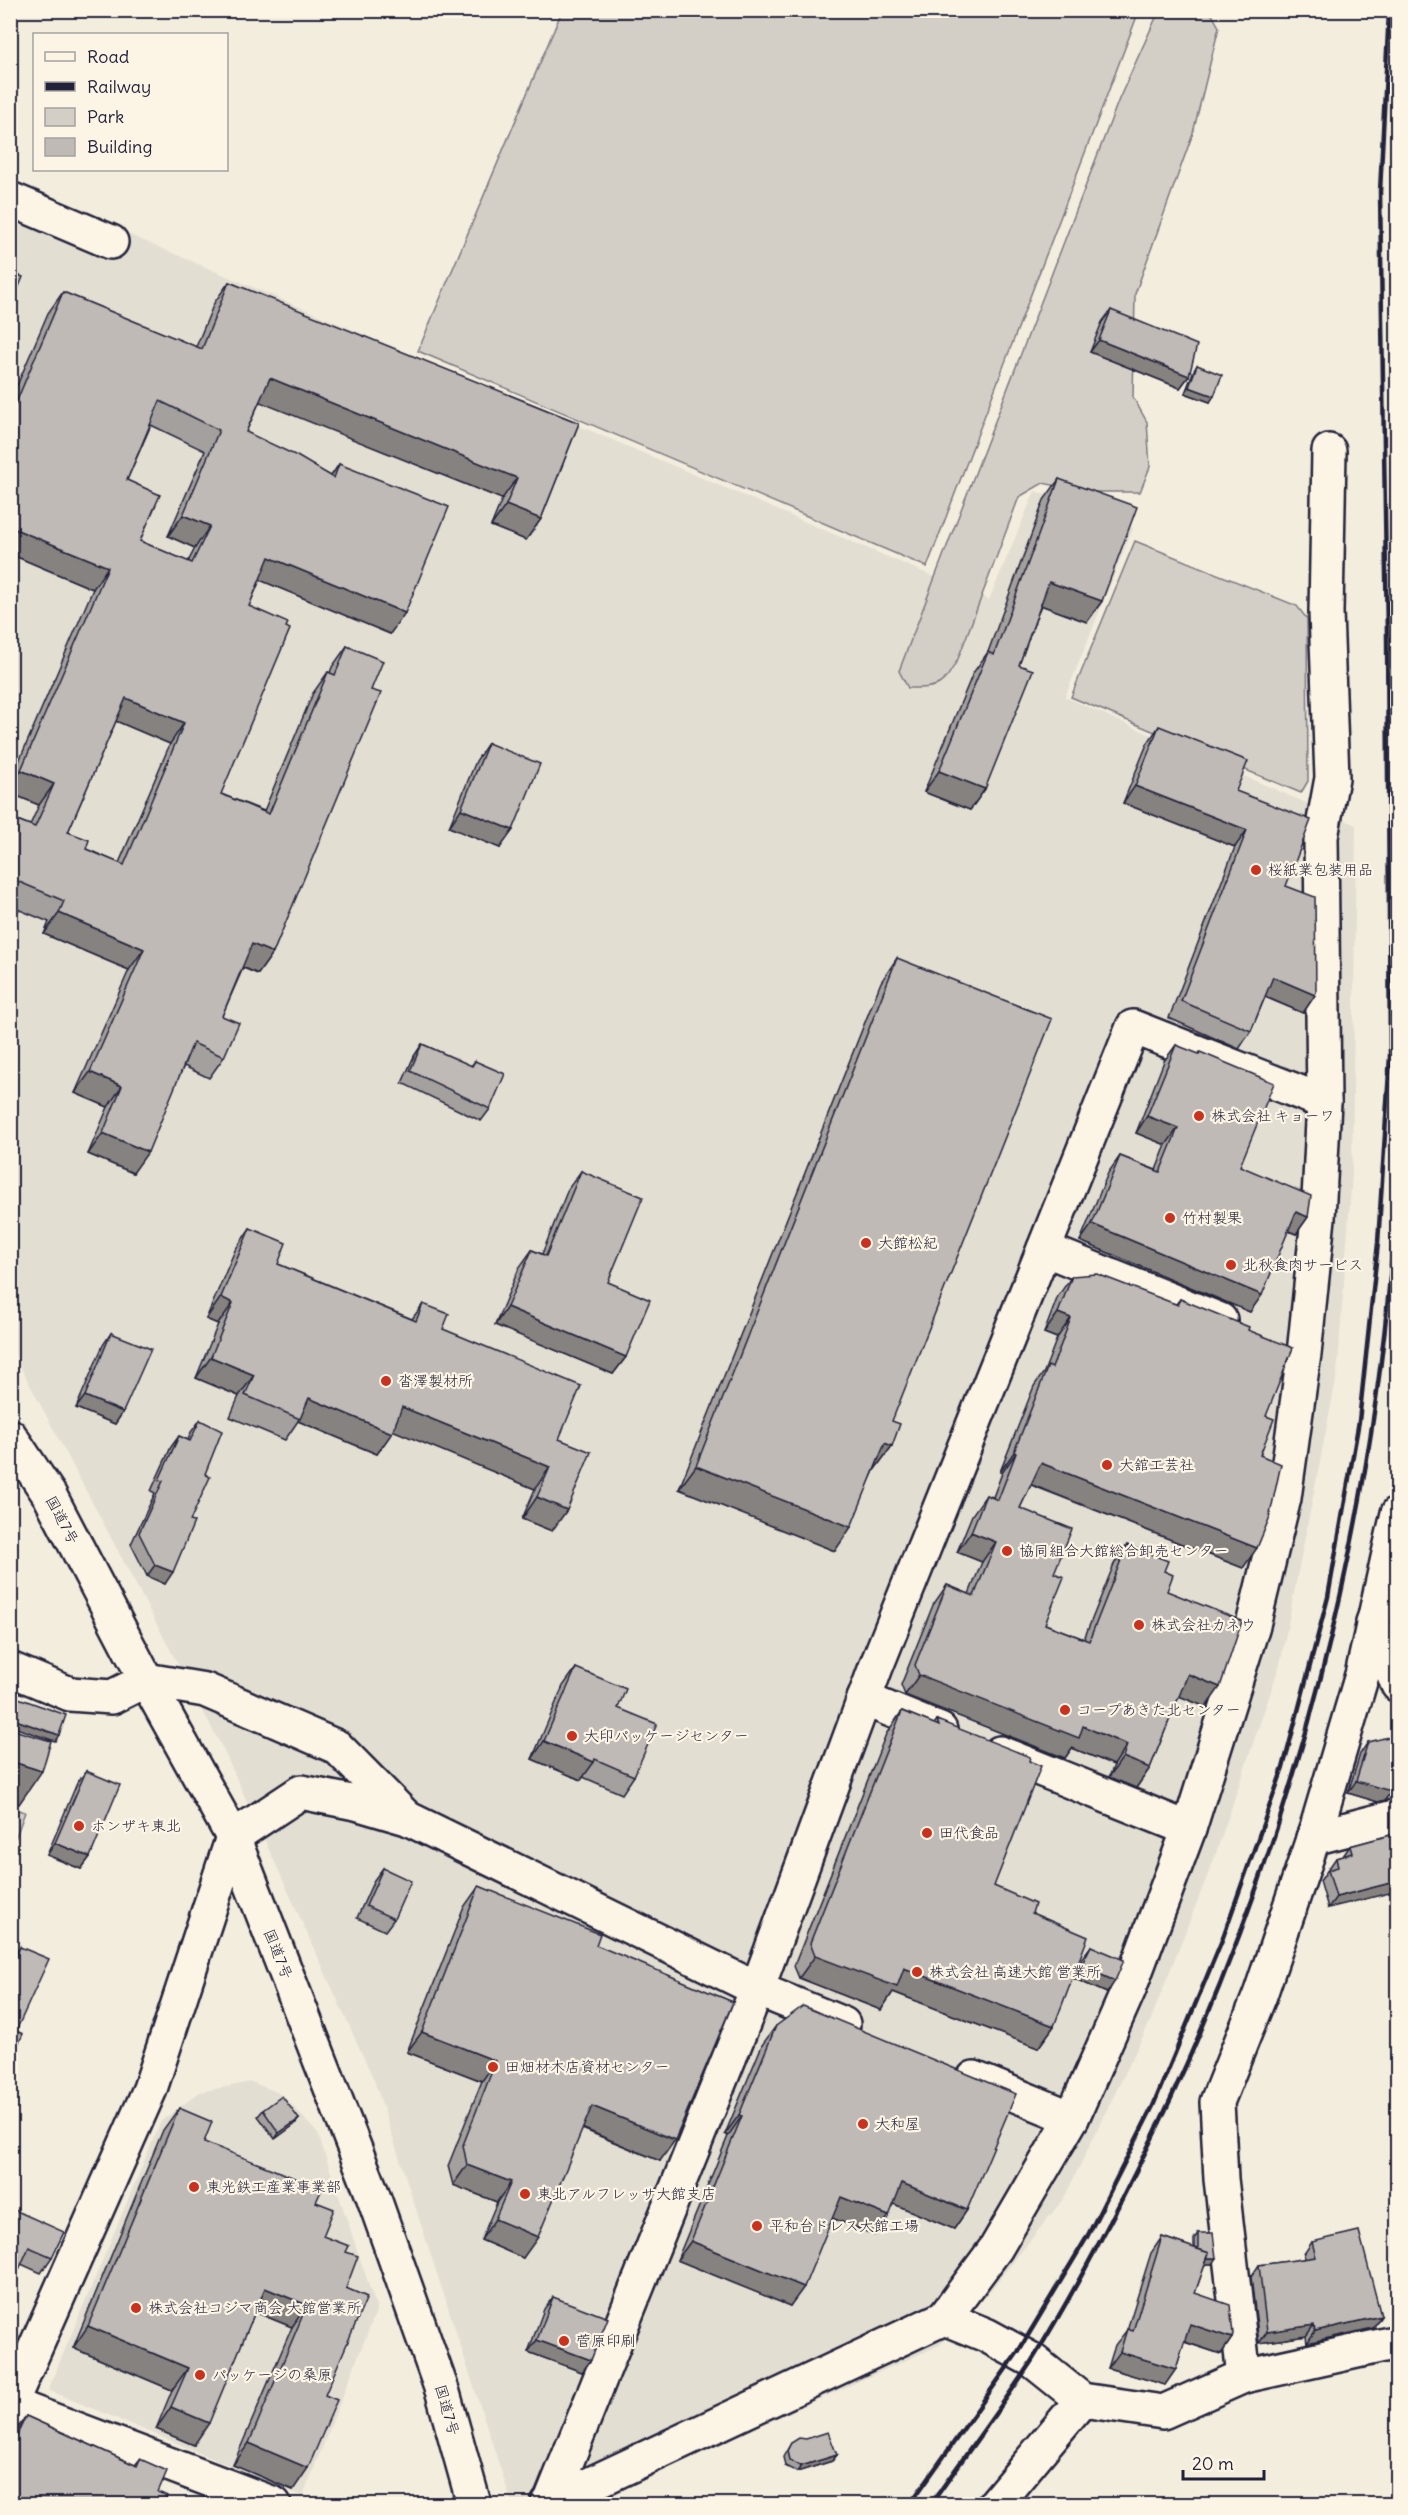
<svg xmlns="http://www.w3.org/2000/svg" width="1408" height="2515" viewBox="0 0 1408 2515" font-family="Delius,'Klee One',sans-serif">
  <rect width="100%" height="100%" fill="#f3edde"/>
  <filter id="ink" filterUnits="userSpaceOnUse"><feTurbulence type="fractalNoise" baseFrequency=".0167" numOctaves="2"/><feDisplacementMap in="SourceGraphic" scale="12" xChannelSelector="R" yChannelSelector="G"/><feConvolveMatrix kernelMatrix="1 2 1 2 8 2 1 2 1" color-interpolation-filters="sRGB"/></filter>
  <g filter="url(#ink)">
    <g fill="#e3ded2">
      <polygon points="10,184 989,600 1035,491 1133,528 1065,697 1356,825 1352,1175 1337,1375 1280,1664 1214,1859 1149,2024 1064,2198 989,2292 940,2345 585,2504 512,2504 374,2080 225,1753 11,1349"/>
      <polygon points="251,2082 277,2092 293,2106 318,2134 377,2309 303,2496 48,2390 161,2121 200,2092"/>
    </g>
    <g fill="#d4cfc6" stroke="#7b7880" stroke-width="1.5">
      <polygon points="562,11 1139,11 927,567 418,351"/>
      <path d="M1159 11H1210L1219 27 1193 133 1135 294 1133 397 1147 422 1150 467 1140 492H1086L1043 483 1019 497 958 659C942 687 940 688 908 688L899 671 1119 99Z"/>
      <polygon points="1135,541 1297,606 1307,619 1308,781 1301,793 1071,697"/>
      <polygon points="11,1808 25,1812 11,1850 10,1808"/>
    </g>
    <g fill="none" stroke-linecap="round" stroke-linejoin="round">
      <defs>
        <g id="minor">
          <polyline points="10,199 111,242"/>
          <polyline points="1044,1249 1220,1320"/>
          <polyline points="1373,1622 1398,1685"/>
          <polyline points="10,1669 70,1694 112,1697 146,1680 205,1690 337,1747 405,1816"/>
          <polyline points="864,1699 940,1730"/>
          <polyline points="1000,1753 1189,1829"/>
          <polyline points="1313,1838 1398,1816"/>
          <polyline points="974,2078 1072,2118"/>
          <polyline points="944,2318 986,2335 1032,2360 1082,2400 1163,2412 1244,2376 1398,2342"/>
          <polyline points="1244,2376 1221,2179 1217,2102 1260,1995 1317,1827 1362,1675 1398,1513"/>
          <polyline points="10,2404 274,2504"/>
          <polyline points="10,2405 150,2089 233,1837 301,1792 356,1803 407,1818 757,1989 843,2024"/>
          <polyline points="550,2503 757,1989 876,1667 1133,1027 1324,1102"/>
          <polyline points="548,2504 944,2318 996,2248 1072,2118 1129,1989 1189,1829 1253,1625 1284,1498 1304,1354 1318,1218 1324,1102 1321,837 1332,778 1326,612 1329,451"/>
          <polyline points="995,2504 1082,2400"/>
        </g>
        <polyline id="highway" points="10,1436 50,1496 146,1680 233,1837 372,2193 443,2393 474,2504"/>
      </defs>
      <use href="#minor" stroke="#22223b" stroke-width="38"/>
      <use href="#highway" stroke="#22223b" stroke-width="38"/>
      <use href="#minor" stroke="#fcf5e5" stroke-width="33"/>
      <use href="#highway" stroke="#fcf5e5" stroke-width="33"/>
      <g stroke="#22223b" stroke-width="4.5">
        <polyline points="910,2504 1018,2352 1087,2237 1153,2106 1222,1940 1283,1768 1328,1597 1359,1421 1378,1243 1390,1056 1387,637 1380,192 1389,10"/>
        <path d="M931 2504C964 2457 999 2410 1031 2362 1070 2300 1104 2235 1136 2171 1294 1856 1383 1509 1398 1157"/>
      </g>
    </g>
    <g fill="#a4a09d" stroke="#22223b" stroke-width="1.5" fill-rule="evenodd">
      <path d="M229 282 579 423 541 519 526 540 491 526 502 499 260 401 246 432 331 476 339 464 390 634 260 580 249 606 221 794 264 811 313 693 328 672 330 673 332 667 347 646 371 690 273 953 258 974 243 968 222 1016 224 1057 209 1078 184 1066 133 1173 88 1154 108 1107 75 1093 129 970 44 934 49 922 10 906V830L17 820 30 825 39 805 10 793V782L93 589 10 554V402L48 313 63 292 196 347 214 303ZM151 425 205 451 168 536 195 548 188 562 140 541 127 480ZM116 721 170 744 119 863 86 849 68 832Z"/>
      <polygon points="1111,310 1189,376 1180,388 1090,352 1102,322"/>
      <polygon points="1197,365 1210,402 1185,393 1193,372"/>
      <polygon points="1059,479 1102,601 1087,622 1041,605 1019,665 985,789 970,810 924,792 973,673 988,652 1044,500"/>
      <polygon points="1159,726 1236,791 1286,886 1315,995 1303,1013 1265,997 1251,1031 1239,1049 1169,1018 1235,847 1123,803 1147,744"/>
      <polygon points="488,743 500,848 449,827 476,761"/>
      <polygon points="897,958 892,1446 875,1469 835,1551 679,1489 881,982"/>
      <polygon points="422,1044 471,1066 475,1061 490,1109 481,1121 402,1083 414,1056"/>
      <polygon points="1176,1045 1240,1166 1308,1217 1296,1234 1288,1231 1250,1312 1080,1241 1108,1173 1120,1156 1156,1170 1166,1145 1136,1133 1164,1061"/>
      <polygon points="581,1171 626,1357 613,1374 495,1325 519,1268 532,1250 542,1254 568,1189"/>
      <polygon points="250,1228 278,1264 412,1319 423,1304 443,1329 559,1439 552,1531 522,1519 535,1489 393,1430 377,1454 298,1421 285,1440 230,1417 239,1396 196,1378 218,1324 206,1319 235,1250"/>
      <polygon points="1072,1276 1176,1304 1180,1299 1248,1330 1266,1416 1243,1568 1031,1485 1020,1508 1054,1573 1045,1624 1084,1639 1114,1564 1127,1545 1164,1571 1167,1591 1206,1707 1179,1696 1150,1768 1136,1788 1109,1777 1114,1765 1072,1748 1065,1758 905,1695 901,1685 933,1605 947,1585 969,1594 982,1562 957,1552 972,1515 986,1495 993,1497 1002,1473 1000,1472 1034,1386 1044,1372 1057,1338 1044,1333 1058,1296"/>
      <polygon points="111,1333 123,1412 115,1424 76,1408 103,1345"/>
      <polygon points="200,1420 205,1474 190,1521 165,1584 147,1576 131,1544 155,1493 151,1491 171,1447 179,1436 188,1440 191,1432"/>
      <polygon points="576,1668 618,1708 634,1776 622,1794 583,1777 581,1780 532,1759 563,1686"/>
      <polygon points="902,1711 934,1724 937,1720 994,1886 1032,1913 1054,2026 1038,2048 893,1992 881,2010 799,1978 794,1966 886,1734"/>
      <polygon points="1368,1742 1394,1788 1385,1800 1378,1802 1348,1793 1360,1754"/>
      <polygon points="86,1771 90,1857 81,1869 47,1855 77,1783"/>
      <polygon points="1398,1833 1328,1908 1320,1881 1336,1858 1343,1856 1350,1846"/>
      <polygon points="383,1868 394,1919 385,1931 357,1918 374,1880"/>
      <polygon points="479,1886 596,1945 660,2161 582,2129 523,2258 481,2240 497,2202 453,2185 448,2166 482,2081 407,2052 464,1907"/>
      <polygon points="1091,1946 1107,1993 1073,1978 1082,1958"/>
      <polygon points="20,1947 16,2031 10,2061 10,1961"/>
      <polygon points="776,2026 967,2210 954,2229 894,2204 875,2235 832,2218 790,2306 677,2260 728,2136 725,2134 762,2045"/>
      <polygon points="179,2108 204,2142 316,2202 323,2236 346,2252 346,2288 325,2395 293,2490 233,2465 292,2327 255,2312 194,2445 156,2429 172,2390 73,2348 163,2130"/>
      <polygon points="263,2110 299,2119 294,2125 275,2139 258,2116"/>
      <polygon points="10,2208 52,2257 41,2273 21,2264"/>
      <polygon points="1198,2233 1212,2264 1205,2264 1195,2293 1232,2338 1221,2354 1184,2342 1176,2369 1165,2385 1108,2368 1115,2345 1127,2330 1151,2253 1162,2237 1194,2248 1194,2239"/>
      <polygon points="1312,2242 1381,2316 1373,2328 1307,2343 1306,2336 1259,2343 1251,2277 1259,2265 1305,2259 1304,2254"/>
      <polygon points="553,2297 582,2372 528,2352 544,2309"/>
      <polygon points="26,2416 135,2465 140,2459 158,2492 10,2505 10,2443 16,2431"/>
      <polygon points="791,2443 837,2455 832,2461 797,2472 785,2466 783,2457"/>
    </g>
    <g fill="#86827f" stroke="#22223b" stroke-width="1.5">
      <polygon points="1099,340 1189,376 1180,388 1090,352"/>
      <polygon points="270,378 517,478 502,499 255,400"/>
      <polygon points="1189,387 1214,396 1210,402 1185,393"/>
      <polygon points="506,505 541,519 526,540 491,526"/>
      <polygon points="183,515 210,526 195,548 168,536"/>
      <polygon points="10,527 108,567 93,589 10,554"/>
      <polygon points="269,557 405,613 390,634 255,578"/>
      <polygon points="1049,582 1102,601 1087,622 1035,603"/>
      <polygon points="126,698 184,723 170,744 111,719"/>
      <polygon points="21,770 54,784 39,805 10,793 10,785"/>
      <polygon points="939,771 985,789 970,810 924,792"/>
      <polygon points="1135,786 1247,830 1235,847 1123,803"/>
      <polygon points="461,809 513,830 500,848 449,827"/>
      <polygon points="59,913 144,949 129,970 44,934"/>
      <polygon points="252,944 273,953 258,974 238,965"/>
      <polygon points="1273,977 1315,995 1303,1013 1261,995"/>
      <polygon points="90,1072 122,1086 108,1107 75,1093"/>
      <polygon points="1147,1116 1178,1128 1166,1145 1136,1133"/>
      <polygon points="103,1133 148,1152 133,1173 88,1154"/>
      <polygon points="1296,1212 1308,1217 1296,1234 1284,1229"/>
      <polygon points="1092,1224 1262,1295 1250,1312 1080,1241"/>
      <polygon points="221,1297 233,1303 218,1324 206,1319"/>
      <polygon points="507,1307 626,1357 613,1374 495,1325"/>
      <polygon points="1058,1313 1071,1318 1057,1338 1044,1333"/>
      <polygon points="211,1357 254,1375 239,1396 196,1378"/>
      <polygon points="85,1396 123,1412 115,1424 76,1408"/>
      <polygon points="309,1398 392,1433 377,1454 298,1421"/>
      <polygon points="402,1407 550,1467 535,1489 387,1428"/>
      <polygon points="885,1443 892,1446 875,1469 869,1466"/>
      <polygon points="1014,1452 1016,1453 1002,1473 1000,1472"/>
      <polygon points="1041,1463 1257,1548 1243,1568 1027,1483"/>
      <polygon points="696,1466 851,1527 835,1551 679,1489"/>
      <polygon points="537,1497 567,1510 552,1531 522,1519"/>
      <polygon points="971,1532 996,1542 982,1562 957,1552"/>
      <polygon points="155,1565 173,1572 165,1584 147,1576"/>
      <polygon points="1188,1674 1220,1687 1206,1707 1174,1694"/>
      <polygon points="919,1675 1083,1726 1127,1745 1114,1765 1072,1748 1065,1758 905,1695"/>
      <polygon points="10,1718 59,1735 55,1741 10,1726"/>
      <polygon points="544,1741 594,1762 581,1780 532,1759"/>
      <polygon points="1123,1757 1150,1768 1136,1788 1109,1777"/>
      <polygon points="10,1761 42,1771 19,1804 10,1801"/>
      <polygon points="1356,1781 1394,1788 1385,1800 1378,1802 1348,1793"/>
      <polygon points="55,1843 90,1857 81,1869 47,1855"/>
      <polygon points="1398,1881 1398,1891 1328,1908 1336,1897"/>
      <polygon points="815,1956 904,1968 1054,2026 1038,2048 893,1992 881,2010 799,1978"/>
      <polygon points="1081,1966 1115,1981 1107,1993 1073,1978"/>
      <polygon points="422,2032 496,2061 482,2081 407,2052"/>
      <polygon points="592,2106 675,2140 660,2161 577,2126"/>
      <polygon points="739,2115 742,2116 728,2136 725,2134"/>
      <polygon points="299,2119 294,2125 275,2139 279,2133"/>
      <polygon points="467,2165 511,2182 497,2202 453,2185"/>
      <polygon points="902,2183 967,2210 954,2229 889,2202"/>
      <polygon points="841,2197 889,2216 875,2235 827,2216"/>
      <polygon points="495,2219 538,2237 523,2258 481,2240"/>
      <polygon points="691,2241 804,2287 790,2306 677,2260"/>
      <polygon points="1198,2258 1216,2258 1212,2264 1194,2264"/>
      <polygon points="265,2288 307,2305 292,2327 250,2310"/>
      <polygon points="1381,2316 1373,2328 1307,2343 1315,2331"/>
      <polygon points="1190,2324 1232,2338 1221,2354 1179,2340"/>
      <polygon points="1314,2325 1306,2336 1259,2343 1267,2332"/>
      <polygon points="88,2326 188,2368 172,2390 73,2348"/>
      <polygon points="537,2340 591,2360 582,2372 528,2352"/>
      <polygon points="1120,2352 1176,2369 1165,2385 1108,2368"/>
      <polygon points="171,2407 209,2423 194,2445 156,2429"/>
      <polygon points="249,2443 308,2468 293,2490 233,2465"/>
      <polygon points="837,2455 832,2461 797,2472 801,2466"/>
    </g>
    <g fill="#bfbab6" stroke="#22223b" stroke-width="1.5" fill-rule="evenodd">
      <polygon points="10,272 23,277 10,308"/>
      <path d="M229 282 579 423 541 519 506 505 517 478 270 378 246 432 297 456 334 478 339 464 449 507 405 613 269 557 249 606 288 623 286 627 290 629 221 794 269 814 328 672 335 675 347 646 383 661 371 690 381 693 273 953 252 944 222 1016 239 1023 224 1057 193 1043 148 1152 103 1133 122 1086 90 1072 144 949 59 913 64 901 10 878V835L17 820 35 827 54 784 21 770 108 567 10 527V411L12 412 63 292 202 349ZM160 401 219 430 183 515 210 526 192 563 140 541 160 495 127 480ZM126 698 184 723 124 865 86 849 89 840 68 832Z"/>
      <polygon points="1111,310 1197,345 1189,376 1099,340"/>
      <polygon points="1197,365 1222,375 1214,396 1189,387"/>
      <polygon points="1059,479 1137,507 1102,601 1049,582 1019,665 1033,670 985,789 939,771 988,652 994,655"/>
      <polygon points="1159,726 1248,761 1236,791 1311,820 1286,886 1315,897 1316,992 1315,995 1273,977 1251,1031 1181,1001 1247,830 1135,786"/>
      <polygon points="488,743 540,764 513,830 461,809"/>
      <polygon points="897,958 1052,1019 892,1421 900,1424 892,1446 885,1443 851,1527 696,1466"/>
      <polygon points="422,1044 472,1066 475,1061 505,1074 490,1109 410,1071"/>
      <polygon points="1176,1045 1199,1054 1200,1052 1274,1083 1240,1166 1311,1196 1308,1217 1296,1212 1262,1295 1092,1224 1120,1156 1160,1172 1178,1128 1147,1116"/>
      <polygon points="581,1171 643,1197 608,1282 650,1300 626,1357 507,1307 532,1250 546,1256"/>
      <polygon points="250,1228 286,1243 278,1264 416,1321 423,1304 449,1314 443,1329 581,1386 559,1439 591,1452 567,1510 537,1497 550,1467 402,1407 392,1433 309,1398 300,1419 245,1395 254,1375 211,1357 233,1303 221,1297"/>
      <polygon points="1097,1274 1178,1305 1180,1299 1249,1327 1248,1330 1293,1348 1266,1416 1274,1419 1260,1455 1281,1464 1269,1519 1257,1548 1041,1463 1020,1508 1072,1529 1054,1573 1064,1577 1045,1624 1089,1641 1127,1545 1168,1561 1164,1571 1173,1575 1167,1591 1242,1621 1220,1687 1188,1674 1150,1768 1123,1757 1127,1745 1083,1726 1079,1738 919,1675 915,1665 947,1585 974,1596 996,1542 971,1532 986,1495 998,1500 1016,1453 1014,1452 1048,1366 1052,1368 1071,1318 1058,1313 1072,1276"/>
      <polygon points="111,1333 151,1349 123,1412 85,1396"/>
      <polygon points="200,1420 222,1431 205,1474 210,1477 190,1521 194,1522 173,1572 155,1565 139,1533 163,1481 159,1480 179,1436 190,1441"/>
      <polygon points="576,1668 626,1689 618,1708 657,1724 634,1776 595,1759 594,1762 544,1741"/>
      <polygon points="10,1695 66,1715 59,1735 10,1718"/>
      <polygon points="902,1711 939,1726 937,1720 1030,1757 1029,1761 1041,1766 994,1886 1035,1904 1032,1913 1088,1937 1054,2026 904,1968 897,1987 815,1956 810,1943"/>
      <polygon points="10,1729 51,1741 42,1771 10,1761"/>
      <polygon points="1392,1736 1398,1738 1398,1775 1394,1788 1387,1790 1356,1781 1368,1742"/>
      <polygon points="86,1771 120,1785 90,1857 55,1843"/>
      <polygon points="1398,1833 1398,1881 1336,1897 1328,1870 1338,1867 1336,1858 1352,1853 1350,1846"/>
      <polygon points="383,1868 411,1881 394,1919 366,1906"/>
      <polygon points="479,1886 600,1934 596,1945 733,2002 675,2140 592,2106 538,2237 495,2219 511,2182 467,2165 463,2145 496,2061 422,2032"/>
      <polygon points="1091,1946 1124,1960 1115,1981 1081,1966"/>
      <polygon points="20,1947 49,1959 16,2031 23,2034 10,2061 10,1970"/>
      <polygon points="803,2006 1016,2094 967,2210 902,2183 889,2216 841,2197 804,2287 691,2241 742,2116 739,2115 776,2026"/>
      <polygon points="282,2096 299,2119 279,2133 263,2110"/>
      <polygon points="179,2108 212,2122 204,2142 322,2189 316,2202 334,2209 323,2236 349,2246 346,2252 358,2256 346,2288 367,2297 325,2395 337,2400 308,2468 249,2443 307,2305 265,2288 209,2423 171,2407 188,2368 88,2326"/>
      <polygon points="10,2208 64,2232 52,2257 29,2247 10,2290"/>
      <polygon points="1359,2231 1381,2316 1315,2331 1314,2325 1267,2332 1259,2265 1316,2257 1312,2242"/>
      <polygon points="1198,2233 1213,2233 1216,2258 1207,2258 1209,2253 1198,2249"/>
      <polygon points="1162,2237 1209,2253 1195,2293 1230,2305 1233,2334 1232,2338 1190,2324 1176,2369 1120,2352 1127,2329 1133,2331"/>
      <polygon points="553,2297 608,2318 591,2360 537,2340"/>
      <polygon points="26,2416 137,2466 140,2459 167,2471 158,2492 167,2496 163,2505 10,2505 10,2450"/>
      <polygon points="828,2432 837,2455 801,2466 789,2460 787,2451 791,2443 799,2438 806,2439"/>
    </g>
  </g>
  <g fill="#c8321e" stroke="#fcf5e5" stroke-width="2">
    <circle cx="1256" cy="870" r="6"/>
    <circle cx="1199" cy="1116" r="6"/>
    <circle cx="1170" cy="1218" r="6"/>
    <circle cx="866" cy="1243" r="6"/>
    <circle cx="1231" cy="1265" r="6"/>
    <circle cx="386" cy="1381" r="6"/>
    <circle cx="1107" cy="1465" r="6"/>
    <circle cx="1007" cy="1551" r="6"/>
    <circle cx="1139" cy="1625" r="6"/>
    <circle cx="1065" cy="1710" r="6"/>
    <circle cx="572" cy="1736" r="6"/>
    <circle cx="79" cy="1826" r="6"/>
    <circle cx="927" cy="1833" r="6"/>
    <circle cx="917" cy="1972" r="6"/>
    <circle cx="493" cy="2067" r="6"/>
    <circle cx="863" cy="2124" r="6"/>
    <circle cx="194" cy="2187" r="6"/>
    <circle cx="525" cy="2194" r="6"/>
    <circle cx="757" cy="2226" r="6"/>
    <circle cx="136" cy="2308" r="6"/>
    <circle cx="564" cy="2341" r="6"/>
    <circle cx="200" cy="2375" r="6"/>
  </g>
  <g text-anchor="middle" stroke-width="4.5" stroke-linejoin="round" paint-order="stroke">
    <g font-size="15" fill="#22223b" stroke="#fcf5e5" text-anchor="start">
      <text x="1268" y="875">桜紙業包装用品</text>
      <text x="1211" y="1121">株式会社 キョーワ</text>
      <text x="1182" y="1223">竹村製果</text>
      <text x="878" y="1248">大館松紀</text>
      <text x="1243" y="1270">北秋食肉サービス</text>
      <text x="398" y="1386">沓澤製材所</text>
      <text x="1119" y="1470">大舘工芸社</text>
      <text x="1019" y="1556">協同組合大館総合卸売センター</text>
      <text x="1151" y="1630">株式会社カネウ</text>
      <text x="1077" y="1715">コープあきた北センター</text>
      <text x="584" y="1741">大印パッケージセンター</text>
      <text x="91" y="1831">ホンザキ東北</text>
      <text x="939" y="1838">田代食品</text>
      <text x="929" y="1977">株式会社 高速大館 営業所</text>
      <text x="505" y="2072">田畑材木店資材センター</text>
      <text x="875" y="2129">大和屋</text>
      <text x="206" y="2192">東光鉄工産業事業部</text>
      <text x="537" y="2199">東北アルフレッサ大館支店</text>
      <text x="769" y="2231">平和台ドレス大館工場</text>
      <text x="148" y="2313">株式会社コジマ商会 大館営業所</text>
      <text x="576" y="2346">菅原印刷</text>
      <text x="212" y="2380">パッケージの桑原</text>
    </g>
    <g font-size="15" fill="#22223b" stroke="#fcf5e5">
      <text transform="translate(62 1520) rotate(62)" y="5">国道7号</text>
      <text transform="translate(278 1954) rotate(68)" y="5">国道7号</text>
      <text transform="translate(447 2410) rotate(74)" y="5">国道7号</text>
    </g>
  </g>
  <rect width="1408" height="2515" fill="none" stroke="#fcf5e5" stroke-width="36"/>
  <rect x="18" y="18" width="1372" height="2479" fill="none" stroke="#22223b" stroke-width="2" filter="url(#ink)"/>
  <rect x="33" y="33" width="195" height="138" fill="#fcf5e5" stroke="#a5a1a1" stroke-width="1.5"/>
  <rect x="45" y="52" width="30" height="9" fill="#fcf5e5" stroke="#a5a1a1" stroke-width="1.5"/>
  <text x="87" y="63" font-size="18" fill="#22223b">Road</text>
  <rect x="45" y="82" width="30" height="9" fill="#22223b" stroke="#a5a1a1" stroke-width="1.5"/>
  <text x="87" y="93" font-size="18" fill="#22223b">Railway</text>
  <rect x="45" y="108" width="30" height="18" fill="#d4cfc6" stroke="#a5a1a1" stroke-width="1.5"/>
  <text x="87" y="123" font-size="18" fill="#22223b">Park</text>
  <rect x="45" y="138" width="30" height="18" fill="#bfbab6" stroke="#a5a1a1" stroke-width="1.5"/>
  <text x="87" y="153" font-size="18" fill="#22223b">Building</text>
  <path d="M1183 2470v9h81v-9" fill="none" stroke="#22223b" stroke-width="3"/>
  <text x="1192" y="2470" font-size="18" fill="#22223b" stroke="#fcf5e5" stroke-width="4.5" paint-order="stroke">20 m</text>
</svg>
